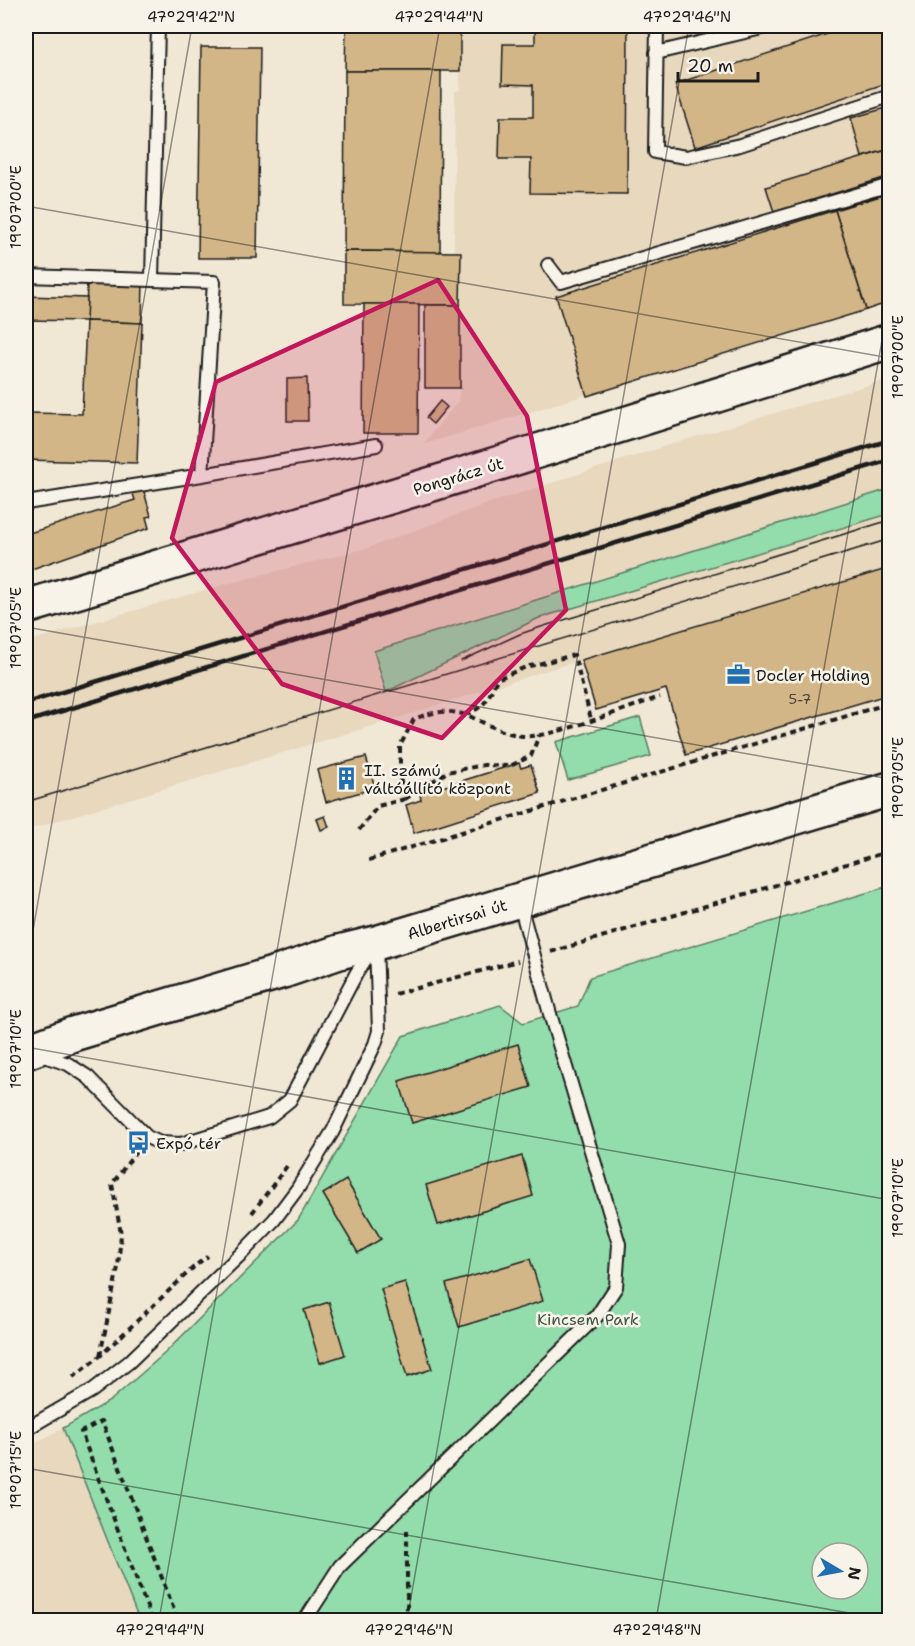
<svg xmlns="http://www.w3.org/2000/svg" width="915" height="1646" viewBox="0 0 915 1646" font-family="'Shantell Sans',sans-serif">
  <rect width="100%" height="100%" fill="#f0e7d5"/>
  <filter id="ink" filterUnits="userSpaceOnUse"><feTurbulence type="fractalNoise" baseFrequency=".0167" numOctaves="2"/><feDisplacementMap in="SourceGraphic" scale="12" xChannelSelector="R" yChannelSelector="G"/><feConvolveMatrix kernelMatrix="1 2 1 2 8 2 1 2 1" color-interpolation-filters="sRGB"/></filter>
  <g filter="url(#ink)">
    <g fill="#e7d8be">
      <polygon points="460,26 889,26 889,302 422,445 458,401 460,388 461,252 454,251 455,91 460,90"/>
      <polygon points="889,379 889,489 374,652 387,692 539,618 889,514 889,568 554,668 395,719 26,830 26,642 222,585 367,548 489,503 675,443"/>
      <polygon points="63,1428 139,1620 26,1620 26,1448"/>
    </g>
    <g fill="#93ddac" stroke="#587c64" stroke-width="1.5" fill-rule="evenodd">
      <polygon points="889,489 889,514 539,618 386,692 374,651"/>
      <polygon points="640,717 651,756 568,780 556,742"/>
      <path d="M889 886V1620H139L63 1428 110 1401 165 1353 298 1220 403 1036 500 1005 523 1023 578 1006 590 977ZM822 1553H858V1589H822Z"/>
    </g>
    <g fill="#d2b687" stroke="#1c1c1c" stroke-width="1.5">
      <polygon points="346,26 460,26 460,71 345,71"/>
      <polygon points="535,26 628,26 627,194 530,193 531,159 499,159 500,117 533,117 533,85 502,84 503,44 535,44"/>
      <polygon points="852,26 890,26 890,82 695,147 675,84"/>
      <polygon points="201,47 260,47 257,258 198,258"/>
      <polygon points="345,71 441,71 440,252 344,251"/>
      <polygon points="890,107 890,149 862,157 851,118"/>
      <polygon points="890,149 890,176 774,212 766,187"/>
      <polygon points="890,193 890,302 866,310 835,210"/>
      <polygon points="835,210 866,310 587,396 556,296"/>
      <polygon points="344,251 461,252 460,305 344,304"/>
      <polygon points="87,279 143,281 142,323 86,321"/>
      <polygon points="26,296 87,298 86,321 26,320"/>
      <polygon points="364,304 419,304 418,433 363,433"/>
      <rect x="425" y="305" width="35" height="83"/>
      <polygon points="86,321 142,323 137,463 26,460 26,413 82,414"/>
      <polygon points="307,378 308,421 287,421 287,379"/>
      <polygon points="440,401 447,407 433,424 426,418"/>
      <polygon points="143,488 151,516 146,517 149,528 26,571 26,534 135,500 132,491"/>
      <polygon points="890,568 890,694 686,755 666,689 596,710 581,660"/>
      <polygon points="366,757 375,788 326,802 317,770"/>
      <polygon points="519,763 521,768 531,765 540,793 414,833 406,805 421,800 420,794"/>
      <polygon points="325,816 329,827 321,830 317,819"/>
      <polygon points="518,1044 531,1087 412,1123 399,1081"/>
      <polygon points="522,1156 533,1196 438,1225 426,1185"/>
      <polygon points="346,1180 381,1239 358,1253 323,1194"/>
      <polygon points="530,1259 543,1301 459,1327 446,1284"/>
      <polygon points="405,1282 432,1369 407,1377 381,1289"/>
      <polygon points="329,1302 345,1355 320,1363 304,1310"/>
    </g>
    <g fill="none" stroke-linecap="round" stroke-linejoin="round">
      <defs>
        <g id="lane">
          <polyline points="657,26 655,152 686,157 740,145 890,96"/>
          <polyline points="656,53 770,26"/>
          <polyline points="548,265 561,282 890,185"/>
          <polyline points="26,276 214,282 202,475 26,503"/>
          <polyline points="152,279 158,26"/>
          <polyline points="202,475 376,445"/>
          <polyline points="38,1054 68,1064 88,1077 147,1137 160,1143 181,1144 269,1117 290,1100 356,974 372,949"/>
          <polyline points="26,1429 93,1390 129,1362 244,1251 274,1220 298,1188 333,1131 375,1044 379,1031 376,944"/>
          <polyline points="305,1620 340,1566 597,1316 616,1287 619,1244 550,1014 519,901"/>
        </g>
        <g id="secondary">
          <polyline points="26,607 442,481 890,341"/>
          <polyline points="26,1052 73,1034 283,971 339,952 376,943 890,789"/>
        </g>
      </defs>
      <use href="#lane" stroke="#1c1c1c" stroke-width="16"/>
      <use href="#secondary" stroke="#1c1c1c" stroke-width="38"/>
      <g stroke="#1c1c1c" stroke-width="4" stroke-dasharray="6 4.5" stroke-linecap="butt">
        <path d="M465 714C486 708 488 698 497 679L526 667 574 655 591 719"/>
        <polyline points="405,799 447,772 484,765 510,766 531,756 539,735"/>
        <path d="M359 830 378 806 405 799 400 778V746L414 719C467 698 476 729 523 736 548 740 631 706 660 697"/>
        <polyline points="369,860 890,703"/>
        <polyline points="551,952 890,851"/>
        <polyline points="395,994 518,961"/>
        <polyline points="252,1213 287,1166"/>
        <polyline points="100,1356 118,1267 121,1234 112,1184 136,1152"/>
        <polyline points="73,1377 100,1356 196,1265 208,1256"/>
        <polyline points="152,1620 81,1432 102,1421 178,1620"/>
        <polyline points="407,1620 407,1528"/>
      </g>
      <use href="#lane" stroke="#f7f3e8" stroke-width="12"/>
      <use href="#secondary" stroke="#f7f3e8" stroke-width="33"/>
      <g stroke="#1c1c1c" stroke-width="1.5">
        <polyline points="461,661 520,634 541,627 890,520"/>
        <polyline points="26,802 890,539"/>
      </g>
      <g stroke="#1c1c1c" stroke-width="4.5">
        <polyline points="26,703 890,440"/>
        <polyline points="26,722 890,460"/>
      </g>
    </g>
  </g>
  <path fill="#c2185b" fill-opacity="0.2" stroke="#c2185b" stroke-width="4.5" stroke-linejoin="round" d="M438 280 527 416 566 610 442 738 282 684 172 538 216 382Z"/>
  <path fill="none" stroke="#1c1c1c" stroke-width="1.5" stroke-opacity="0.45" d="M26 206 890 358M26 627 890 779M26 970 192 26M26 1047 890 1200M26 1468 889 1620M159 1620 440 26M407 1620 689 26M656 1620 890 295"/>
  <defs>
    <symbol id="office-bare" viewBox="-9 -9 18 18"><path d="M-6-3h4V-5.5h4V-3h4V5H-6ZM-1-4.5V-3h2v-1.5ZM-6 0V1H6V0Z" fill="#1f6fb2" stroke="#f7f3e8" stroke-width="2.5" paint-order="stroke"/></symbol>
    <symbol id="building-bare" viewBox="-9 -9 18 18"><path d="M-4-6H4V6H1V3H-1V6H-4ZM-2.5-4.3h1.7v1.8h-1.7ZM.8-4.3h1.7v1.8H.8ZM-2.5-1h1.7V.8h-1.7ZM.8-1h1.7V.8H.8Z" fill="#1f6fb2" stroke="#f7f3e8" stroke-width="2.5" paint-order="stroke"/></symbol>
    <symbol id="bus-bare" viewBox="-9 -9 18 18"><path d="M-5-6H5V4H4V6H2V4H-2V6H-4V4H-5ZM-3.5-4V0h7V-4ZM-3.5 1.2v1.5H-2V1.2ZM2 1.2v1.5H3.5V1.2Z" fill="#1f6fb2" stroke="#f7f3e8" stroke-width="2.5" paint-order="stroke"/></symbol>
  </defs>
  <g fill-rule="evenodd">
    <use href="#office-bare" x="722" y="658" width="33" height="33"/>
    <use href="#building-bare" x="330" y="762" width="33" height="33"/>
    <use href="#bus-bare" x="122" y="1126" width="33" height="33"/>
  </g>
  <g text-anchor="middle" stroke-width="5" stroke-linejoin="round" paint-order="stroke">
    <g font-size="14" fill="#4a4237">
      <text x="800" y="704">5-7</text>
    </g>
    <g font-size="16" fill="#1c1c1c" stroke="#f7f3e8">
      <text transform="translate(458 476) rotate(-17)" y="6">Pongrácz út</text>
      <text transform="translate(457 919) rotate(-17)" y="6">Albertirsai út</text>
    </g>
    <g font-size="16" fill="#1c1c1c" stroke="#f7f3e8" text-anchor="start">
      <text x="756" y="681">Docler Holding</text>
      <text x="364" y="776">II. számú<tspan x="364" dy="18">váltóállító központ</tspan></text>
      <text x="156" y="1149">Expó tér</text>
    </g>
    <g font-size="16" fill="#405647" stroke="#f7f3e8">
      <text x="588" y="1325">Kincsem Park</text>
    </g>
  </g>
  <rect width="915" height="1646" fill="none" stroke="#f7f3e8" stroke-width="66"/>
  <g transform="translate(840 1571) rotate(100)"><circle r="28" fill="#f7f3e8" stroke="#9f9d96" stroke-width="1.5"/>
  <path d="M0-4.5L10 22L0 15L-10 22Z" fill="#1f6fb2"/>
  <text y="-9" font-size="16" font-weight="bold" text-anchor="middle" fill="#1c1c1c">N</text>
  </g>
  <path d="M678 72v9h80v-9" fill="none" stroke="#1c1c1c" stroke-width="3"/>
  <text x="687" y="72" font-size="18" fill="#1c1c1c" stroke="#f7f3e8" stroke-width="4.5" paint-order="stroke">20 m</text>
  <rect x="33" y="33" width="849" height="1580" fill="none" stroke="#1c1c1c" stroke-width="2"/>
  <g font-size="15" text-anchor="middle" fill="#1c1c1c">
    <text x="191" y="22">47°29'42"N</text>
    <text x="439" y="22">47°29'44"N</text>
    <text x="687" y="22">47°29'46"N</text>
    <text transform="translate(16 207) rotate(-90)" y="5">19°07'00"E</text>
    <text transform="translate(898 357) rotate(-90)" y="5">19°07'00"E</text>
    <text transform="translate(16 628) rotate(-90)" y="5">19°07'05"E</text>
    <text transform="translate(898 778) rotate(-90)" y="5">19°07'05"E</text>
    <text transform="translate(16 1049) rotate(-90)" y="5">19°07'10"E</text>
    <text transform="translate(898 1198) rotate(-90)" y="5">19°07'10"E</text>
    <text transform="translate(16 1470) rotate(-90)" y="5">19°07'15"E</text>
    <text x="160" y="1635">47°29'44"N</text>
    <text x="409" y="1635">47°29'46"N</text>
    <text x="657" y="1635">47°29'48"N</text>
  </g>
</svg>
